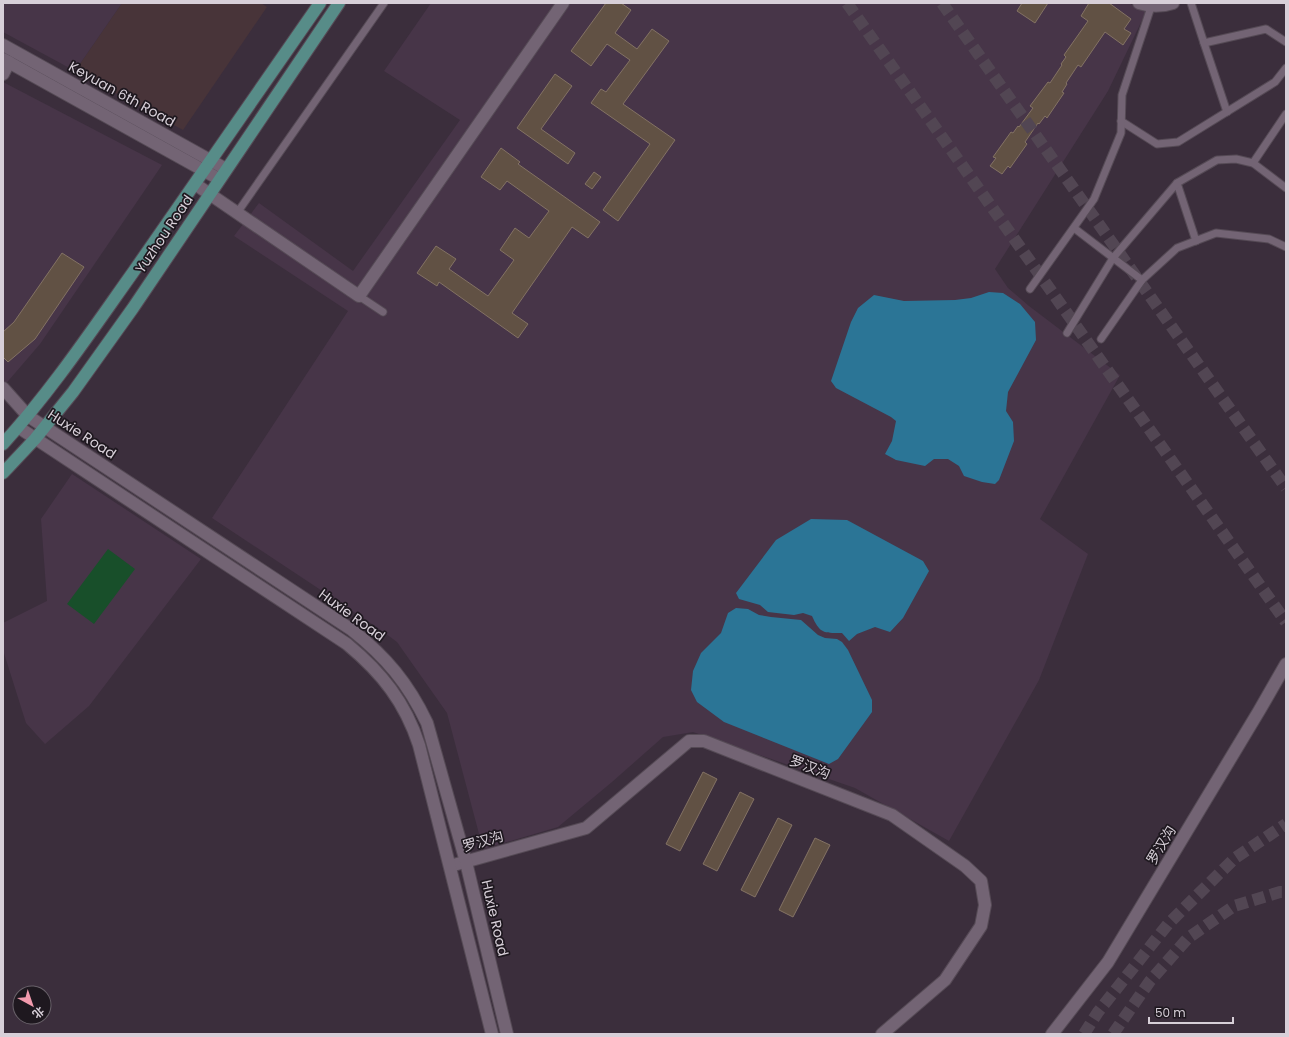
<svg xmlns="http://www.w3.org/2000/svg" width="1289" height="1037" viewBox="0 0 1289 1037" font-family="Poppins,'Noto Sans SC',sans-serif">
  <rect width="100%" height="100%" fill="#3b2e3c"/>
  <polygon fill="#483439" points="122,3 261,3 267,7 183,130 75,71"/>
  <g fill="#473548">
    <polygon points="3,3 122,3 75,71 3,32"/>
    <polygon points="431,3 1130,3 1135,8 1146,12 1108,91 995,269 1008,288 1029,306 1120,375 1040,519 1088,554 1039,680 949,841 855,788 693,732 663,737 612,782 558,827 483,849 447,713 397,642 378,628 212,518 348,311 234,236 259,203 353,271 460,120 384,71"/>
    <polygon points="3,82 162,165 40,344 3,387"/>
    <polygon points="72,474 201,559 89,706 45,744 26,723 3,650 3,623 47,601 41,519"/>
  </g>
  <polygon fill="#184f2a" points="108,549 135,569 94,624 67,604"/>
  <g fill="#2b7596">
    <polygon points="989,292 1003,293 1020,304 1035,322 1036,340 1008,392 1006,411 1013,422 1014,441 999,480 995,484 982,482 964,476 959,466 948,459 934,459 925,466 896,460 885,454 892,441 896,421 891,417 836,388 831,381 851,322 858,308 874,295 904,301 955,300 971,298"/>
    <path d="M811 519 847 520 923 561 929 571 903 618 890 632 875 627 857 634 849 641 842 633C824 633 820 634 812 616L803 613 794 615 768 612 760 605 739 599 736 593 776 540Z"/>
    <polygon points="736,608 748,609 759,615 771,617 801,620 818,635 825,638 837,639 842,642 848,650 872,700 872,712 838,759 829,764 724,722 697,702 691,690 693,671 701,653 721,633 728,613"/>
  </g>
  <g fill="#615144" stroke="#837264">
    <polygon points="606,3 621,3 631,10 615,33 637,49 652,29 669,41 623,104 675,140 618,221 603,210 650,144 591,103 601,89 606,92 630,60 607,44 591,66 571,51"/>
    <polygon points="1022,3 1048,3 1035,23 1017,11"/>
    <polygon points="1089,3 1109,3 1131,19 1124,29 1131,33 1123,45 1105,32 1081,67 1078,65 1066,83 1067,84 1062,92 1064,93 1047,118 1045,116 1039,124 1038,123 1025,142 1027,144 1010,168 1008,166 1002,174 990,166 996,158 993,157 1011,132 1013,133 1018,126 1019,127 1033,108 1030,106 1048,82 1050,83 1062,65 1061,64 1066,57 1064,55 1088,21 1081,16"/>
    <polygon points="555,74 572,86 541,129 575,153 568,164 517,128"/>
    <polygon points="501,148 520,162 518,164 600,222 588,238 572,227 512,313 528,324 518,338 439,282 437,286 417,273 436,246 456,259 449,269 488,296 514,260 500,250 515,228 529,238 549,211 507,181 500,190 481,177"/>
    <polygon points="594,172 601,177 592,189 585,184"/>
    <polygon points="62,253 84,267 35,339 8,362 3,357 3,332 14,322"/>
    <polygon points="703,772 717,779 680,851 666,844"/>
    <polygon points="740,792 754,799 717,871 703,864"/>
    <polygon points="778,818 792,825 755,897 741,890"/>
    <polygon points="815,838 830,845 793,917 779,910"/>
  </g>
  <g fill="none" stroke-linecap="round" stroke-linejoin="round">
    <g stroke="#524653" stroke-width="12" stroke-dasharray="12 6" stroke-linecap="butt">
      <polyline points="1084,1034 1098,1012 1168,924 1235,858 1286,824"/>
      <polyline points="1113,1034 1150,981 1188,938 1234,906 1280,892 1286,892"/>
    </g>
    <g stroke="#524653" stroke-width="12" stroke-dasharray="12 6" stroke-linecap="butt">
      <polyline points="847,3 1286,622"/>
      <polyline points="942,3 1286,488"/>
    </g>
    <defs>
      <g id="lane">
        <polyline points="1191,3 1204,43 1266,29 1286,42"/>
        <polyline points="1204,43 1227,112"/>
        <polyline points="1121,121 1157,144 1178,142 1275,82 1286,68"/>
        <polyline points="1253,163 1286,114"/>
        <polyline points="1177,183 1196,241"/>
        <polyline points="237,213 384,3"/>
        <polyline points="1074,228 1142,280"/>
        <polyline points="1030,289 1094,199 1121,133 1122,95 1151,7"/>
        <polyline points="359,296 383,312"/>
        <polyline points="1067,333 1113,258 1177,183 1217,160 1236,159 1253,163 1286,188"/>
        <polyline points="1101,339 1142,280 1177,248 1216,233 1269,239 1286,247"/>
      </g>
      <g id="street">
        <path d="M1139 3C1151 7 1161 7 1173 3"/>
        <polyline points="3,74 9,62"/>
        <polyline points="195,184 359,296 563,3"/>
        <polyline points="3,388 28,416"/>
        <polyline points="450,866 586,828 689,741 704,741 892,815 965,866 981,881 985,905 981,926 945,980 882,1034"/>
        <polyline points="1052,1034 1108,962 1259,711 1286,664"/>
      </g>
      <g id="secondary">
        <polyline points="3,45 226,169"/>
        <polyline points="3,59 219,179"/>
        <path d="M28 416 352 630C386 657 408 683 427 723L466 862 507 1034"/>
        <path d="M18 427 347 644C382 673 405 702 419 745L492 1034"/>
      </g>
      <g id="primary">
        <path d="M3 444C52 390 92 330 134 271 196 182 258 92 320 3"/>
        <polyline points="3,473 35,439 73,392 133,308 339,3"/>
      </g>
    </defs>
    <use href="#lane" stroke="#554a55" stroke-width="9"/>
    <use href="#street" stroke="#554a55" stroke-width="14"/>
    <use href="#secondary" stroke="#554a55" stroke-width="14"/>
    <use href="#primary" stroke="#554a55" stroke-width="14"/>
    <use href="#lane" stroke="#736474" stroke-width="7"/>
    <use href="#street" stroke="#736474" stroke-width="12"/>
    <use href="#secondary" stroke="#736474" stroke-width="12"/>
    <use href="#primary" stroke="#578c88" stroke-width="12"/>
  </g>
  <g text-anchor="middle" stroke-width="3.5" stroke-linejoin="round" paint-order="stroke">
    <g font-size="14" fill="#d7cfd8" stroke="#1e181f">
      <text transform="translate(122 94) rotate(29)" y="5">Keyuan 6th Road</text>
      <text transform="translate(164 234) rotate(-56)" y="5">Yuzhou Road</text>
      <text transform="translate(82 434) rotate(33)" y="5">Huxie Road</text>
      <text transform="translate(352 615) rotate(36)" y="5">Huxie Road</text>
      <text transform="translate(810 767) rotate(21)" y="5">罗汉沟</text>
      <text transform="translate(483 841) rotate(-16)" y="5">罗汉沟</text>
      <text transform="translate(1161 845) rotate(-59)" y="5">罗汉沟</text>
      <text transform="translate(495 918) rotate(77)" y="5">Huxie Road</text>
    </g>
  </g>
  <rect width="1289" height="1037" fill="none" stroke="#d7cfd8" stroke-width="8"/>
  <g transform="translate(32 1005) rotate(140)"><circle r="19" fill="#1e181f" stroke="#686169"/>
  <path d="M0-3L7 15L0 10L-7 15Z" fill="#f29aad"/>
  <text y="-6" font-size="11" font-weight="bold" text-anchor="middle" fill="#d7cfd8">北</text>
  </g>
  <path d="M1149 1017v6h84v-6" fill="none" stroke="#d7cfd8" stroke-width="2"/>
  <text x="1155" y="1017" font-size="12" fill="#d7cfd8" stroke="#1e181f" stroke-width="3" paint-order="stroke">50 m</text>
</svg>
